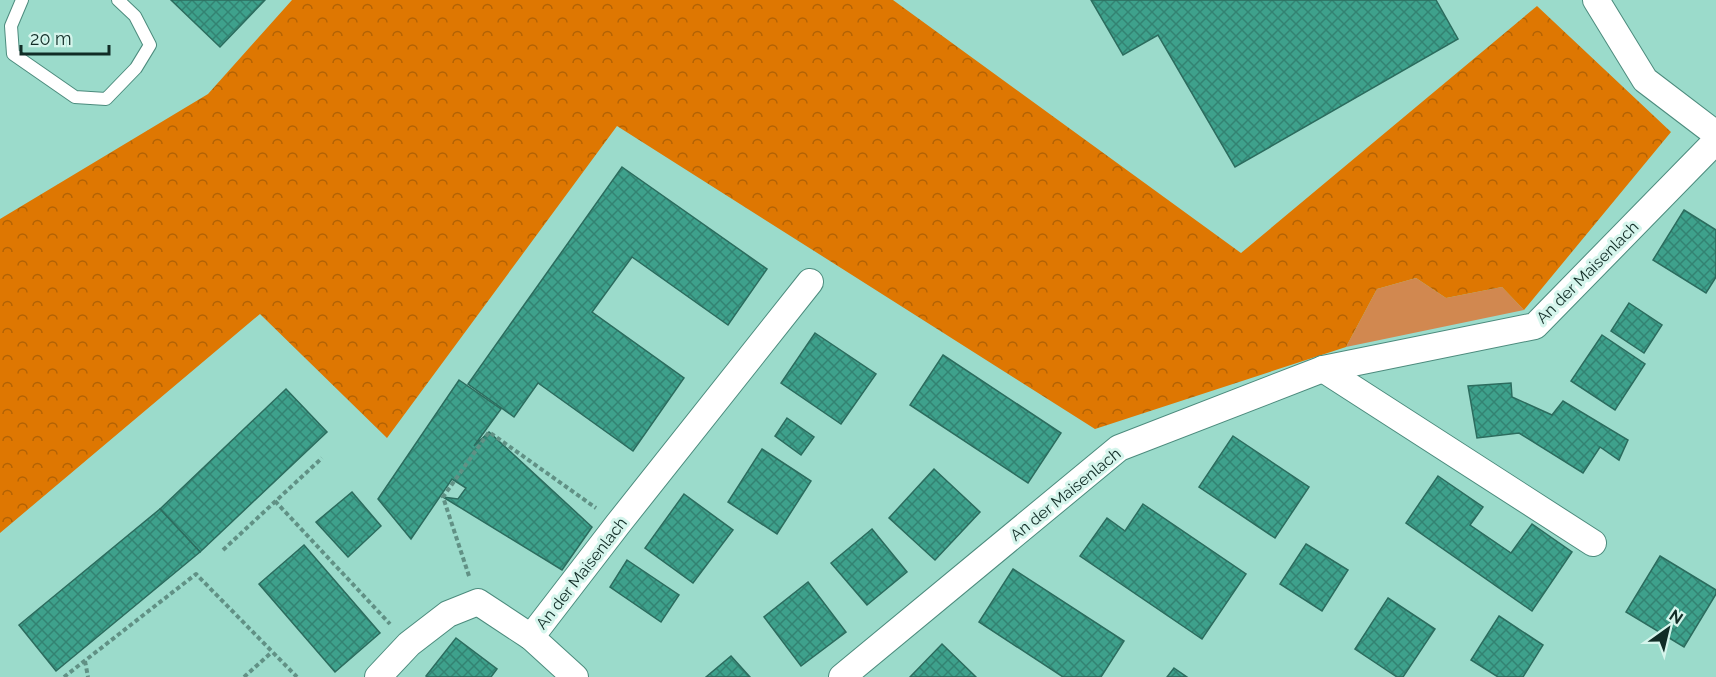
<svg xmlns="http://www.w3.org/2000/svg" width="1716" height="677" viewBox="0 0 1716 677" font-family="Raleway,sans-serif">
  <defs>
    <pattern id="forest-crowns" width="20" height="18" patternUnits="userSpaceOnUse" patternTransform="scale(1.5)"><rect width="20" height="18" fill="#de7702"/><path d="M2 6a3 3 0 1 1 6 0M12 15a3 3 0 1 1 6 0" fill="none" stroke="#b36204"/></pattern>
    <pattern id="building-cross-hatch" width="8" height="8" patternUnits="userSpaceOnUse" patternTransform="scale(1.5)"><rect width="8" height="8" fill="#3ea18c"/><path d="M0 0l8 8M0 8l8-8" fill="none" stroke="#338372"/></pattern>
  </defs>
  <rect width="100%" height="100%" fill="#9bdbcb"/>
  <polygon fill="#d18850" points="1416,278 1446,298 1502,287 1524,310 1346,347 1377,289"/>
  <polygon fill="url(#forest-crowns)" points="292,0 893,0 1241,253 1537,6 1671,132 1524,310 1502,287 1446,298 1416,278 1377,289 1346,347 1095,429 617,126 387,438 260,314 0,533 0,219 208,94"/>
  <g fill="url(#building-cross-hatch)" stroke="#2c6c5e" stroke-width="1.5">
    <polygon points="171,0 265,0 220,47"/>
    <polygon points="1091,0 1436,0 1458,39 1235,167 1158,35 1123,55"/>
    <polygon points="622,167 767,269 728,325 632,257 592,312 684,378 633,451 538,383 514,417 468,384"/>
    <polygon points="1684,210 1716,230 1716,277 1706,293 1653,260"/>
    <polygon points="1629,303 1662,325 1644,353 1611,331"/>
    <polygon points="815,333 876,374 841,424 781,383"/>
    <polygon points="1602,335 1645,364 1615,410 1571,381"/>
    <polygon points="943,355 1061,433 1028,483 910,405"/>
    <polygon points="459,380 501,409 474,446 489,432 592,527 562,570 443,497 458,499 466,488 452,479 411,539 378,499"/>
    <polygon points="1511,383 1512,397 1552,415 1563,401 1628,440 1619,460 1600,447 1583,473 1519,433 1477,438 1468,386"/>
    <polygon points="286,389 327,432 200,552 160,509"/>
    <polygon points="787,418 814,437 801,455 775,436"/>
    <polygon points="1233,436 1309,487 1275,538 1199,487"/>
    <polygon points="762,449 811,481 777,534 728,502"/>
    <polygon points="934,469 980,512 935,560 889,518"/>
    <polygon points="1438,476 1483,507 1470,525 1511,553 1532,524 1572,552 1532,611 1406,523"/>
    <polygon points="352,492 381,526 348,557 316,522"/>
    <polygon points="684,494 733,530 693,583 645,548"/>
    <polygon points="1143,504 1246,574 1202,639 1080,556 1107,518 1125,531"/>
    <polygon points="160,509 200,552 56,671 19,625"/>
    <polygon points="872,529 907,572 867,605 831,563"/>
    <polygon points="1306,544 1348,570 1322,611 1280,584"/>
    <polygon points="304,545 380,633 335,672 259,584"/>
    <polygon points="1660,556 1716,590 1716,594 1684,647 1626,612"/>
    <polygon points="627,560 679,595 661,622 610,587"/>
    <polygon points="1013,569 1124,641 1101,677 1063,677 979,622"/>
    <polygon points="808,582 846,632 801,666 764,617"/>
    <polygon points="1388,598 1435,629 1403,677 1397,677 1355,649"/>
    <polygon points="1499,616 1543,645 1523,677 1498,677 1471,660"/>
    <polygon points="456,638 497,669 491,677 428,677 426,676"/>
    <polygon points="942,644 976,677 910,677"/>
    <polygon points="731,656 750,677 706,677"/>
    <polygon points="1174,668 1187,677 1167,677"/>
  </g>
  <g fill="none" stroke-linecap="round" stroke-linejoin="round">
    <defs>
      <polyline id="service" points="22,0 11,26 13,54 75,97 106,99 136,68 150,45 135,16 118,0"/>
      <g id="minor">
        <polyline points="1596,0 1645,80 1716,134"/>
        <polyline points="1323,369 1593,543"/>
        <polyline points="531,637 618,524 810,282"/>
        <polyline points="378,677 409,644 448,614 478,602 531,637 575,677"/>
        <polyline points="842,677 1119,448 1323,369 1535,326 1716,141"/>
      </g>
    </defs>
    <use href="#service" stroke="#4c8b7d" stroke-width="14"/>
    <use href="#minor" stroke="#4c8b7d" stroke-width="28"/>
    <g stroke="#619185" stroke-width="4" stroke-dasharray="4.5 3" stroke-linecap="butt">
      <polyline points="275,501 390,624"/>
      <polyline points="223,550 322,458"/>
      <polyline points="469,576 443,497 489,432 596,508"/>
      <polyline points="85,661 88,677"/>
      <polyline points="64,677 196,574 297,677"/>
      <polyline points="244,677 272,652"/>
    </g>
    <use href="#service" stroke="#fff" stroke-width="12"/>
    <use href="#minor" stroke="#fff" stroke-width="26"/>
  </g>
  <g text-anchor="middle" stroke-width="6" stroke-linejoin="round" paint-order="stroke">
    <g font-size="16" fill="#112c26" stroke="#d5f5ec">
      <text transform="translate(1587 272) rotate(-45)" y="6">An der Maisenlach</text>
      <text transform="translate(1065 494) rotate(-39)" y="6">An der Maisenlach</text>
      <text transform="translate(581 573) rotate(-52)" y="6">An der Maisenlach</text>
    </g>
  </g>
  <g transform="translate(1668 629) rotate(34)" stroke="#d5f5ec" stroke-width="4.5" paint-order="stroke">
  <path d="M0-4.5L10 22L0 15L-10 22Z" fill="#112c26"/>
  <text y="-9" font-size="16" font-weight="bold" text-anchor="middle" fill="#112c26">N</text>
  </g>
  <path d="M21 45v9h88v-9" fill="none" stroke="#112c26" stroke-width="3"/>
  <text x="30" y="45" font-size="18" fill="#112c26" stroke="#d5f5ec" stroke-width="4.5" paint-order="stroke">20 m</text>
</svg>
